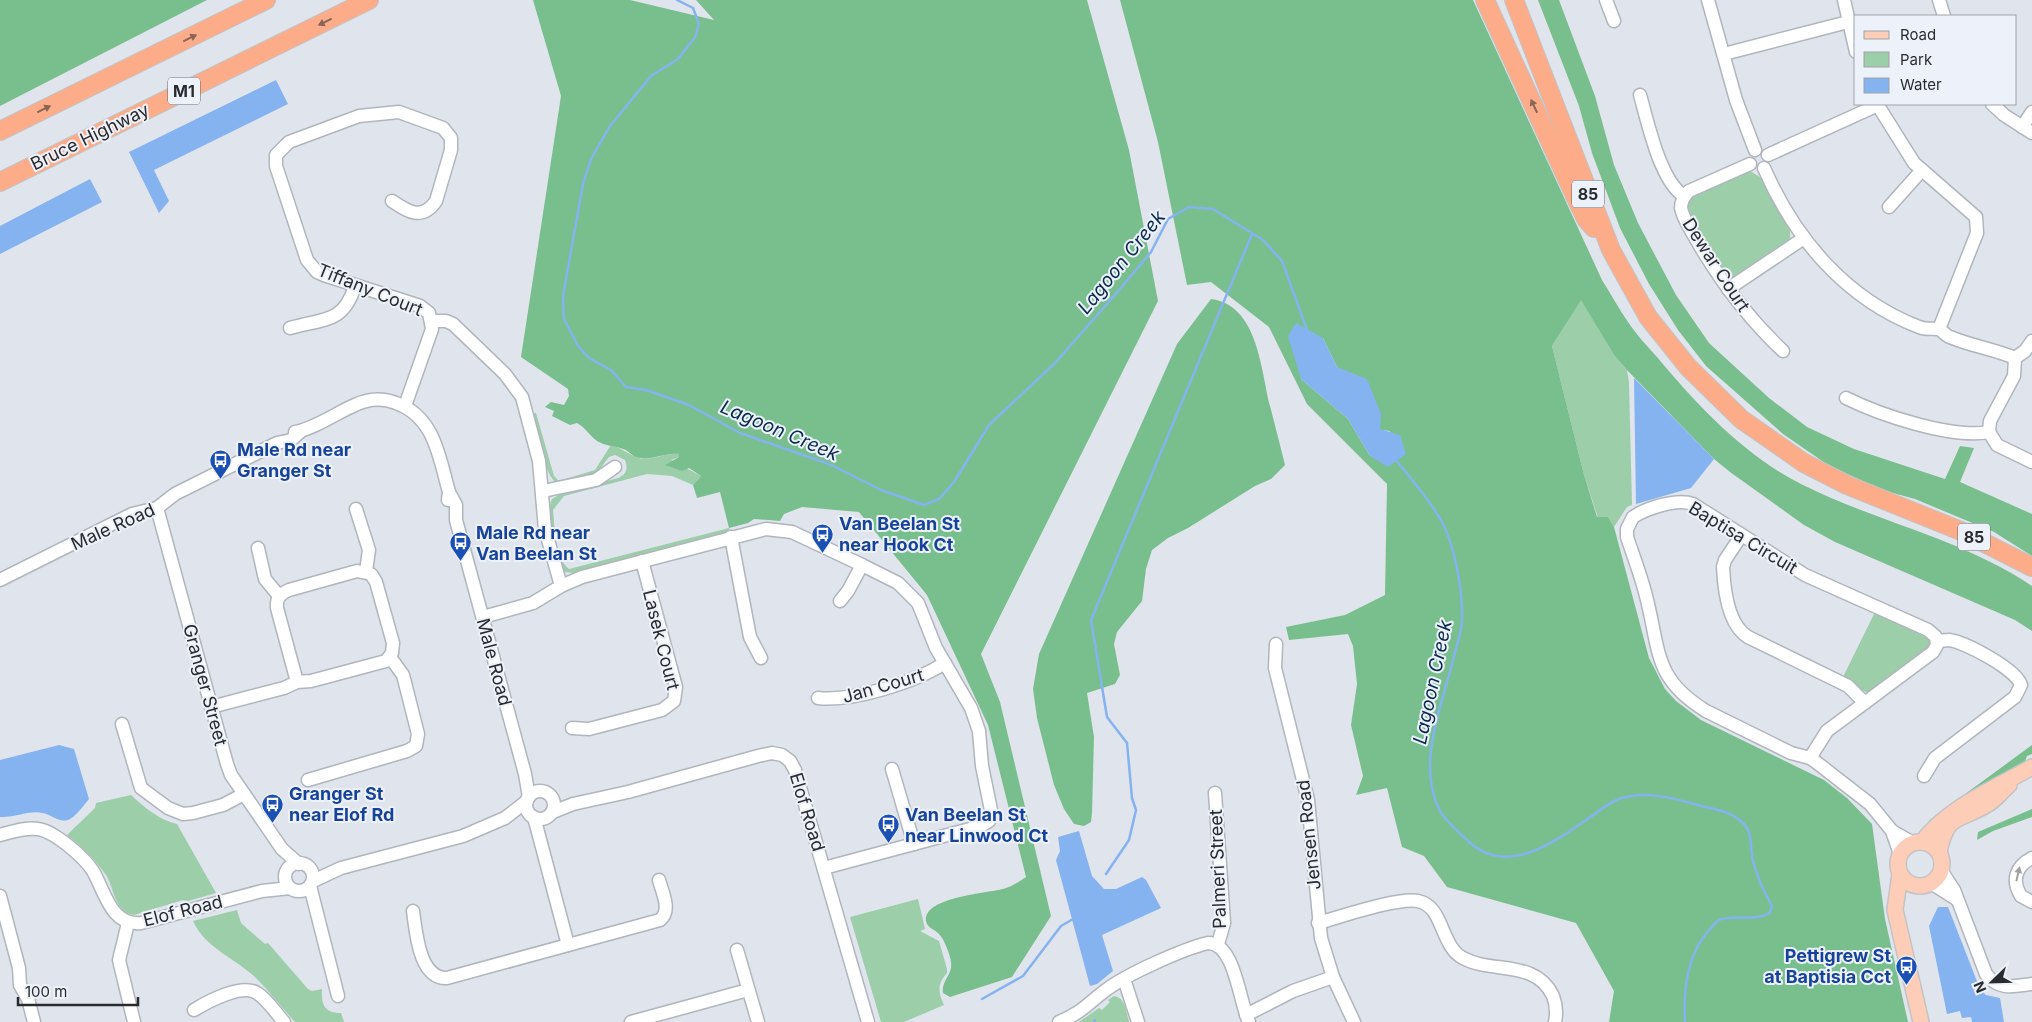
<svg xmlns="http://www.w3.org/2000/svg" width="2032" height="1022" viewBox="0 0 2032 1022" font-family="Inter,sans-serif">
  <rect width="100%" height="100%" fill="#e0e4ed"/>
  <g fill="#9ccea9">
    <polygon points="1750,171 1763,179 1790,227 1790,240 1785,245 1737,279 1726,277 1690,220 1685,208 1691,194"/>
    <polygon points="1581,299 1614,355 1627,370 1629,383 1632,505 1627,507 1614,527 1608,517 1598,518 1584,475 1552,346"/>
    <path d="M532 413H536L554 476 559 481 595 470 611 445C621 448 627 453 636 457 649 463 666 452 679 454V457L671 460 701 476 693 485 672 476 647 474 564 496 553 510C555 527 554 557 569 569L729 528 730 532 575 573 564 572C554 560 545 513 552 499L562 493 618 478C627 474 628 469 625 460L615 455 609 457 596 474 558 484C544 477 536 429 532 413Z"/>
    <polygon points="1875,612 1927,635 1931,641 1931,645 1870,692 1866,692 1842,679"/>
    <path d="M131 795C144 807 159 820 177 824L216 893 188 901 183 900 134 915C115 913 114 888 106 875 95 859 82 847 67 835L95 808 96 803Z"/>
    <path d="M918 899 925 929 920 931 939 941 947 969V973C937 984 938 992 944 1005L904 1022H881L850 917Z"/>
    <path d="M237 910 241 923 265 944 268 943 308 989 312 991 322 989C321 1004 324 1013 341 1013L344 1022H295C282 1008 270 992 256 978 235 958 206 949 193 921Z"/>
    <path d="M1114 996C1126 998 1126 1012 1129 1022H1079L1099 1008 1102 1010 1110 1002 1108 1000Z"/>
  </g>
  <g fill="#79bf8d" fill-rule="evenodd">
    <polygon points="0,0 207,0 0,106"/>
    <path d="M533 0H630L714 20 696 0H1087L1129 150 1158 301 981 654 1000 702 1051 916 1012 977 950 997 943 993C941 980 953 975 951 962 950 954 944 939 939 934 934 929 927 928 926 921 923 897 988 893 1003 889 1011 887 1019 882 1026 877L988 725 927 595 859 512 802 507 784 514 780 521 754 519 748 523 729 528 720 492 697 498 693 485 701 476 689 468 682 471 665 465 679 457V454C666 452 649 462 636 457 632 456 628 450 623 449 616 446 607 446 601 443 591 439 587 428 577 423L570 425 552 416 554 411 545 407 551 402 564 405 569 396 568 389 521 357 561 96Z"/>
    <path d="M1120 0H1473L1602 280C1611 294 1619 309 1628 322 1636 334 1647 346 1657 357 1696 404 1745 456 1801 484 1876 522 1961 538 2032 586V631L2015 620 1835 542 1804 525 1730 472 1714 459 1627 370 1614 355 1581 300 1552 346 1584 475 1597 517H1608L1614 527 1649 658 1665 689 1676 701 1701 720 1824 780 1847 798 1872 824 1885 919 1908 1022H1609L1614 991 1576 923 1447 887 1424 856 1402 847 1387 788 1356 795 1363 776 1351 725 1357 684 1353 646 1348 634 1289 640 1286 627 1345 615 1385 595 1387 484 1307 404 1269 327 1211 282 1187 285 1158 142ZM1323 338 1337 367 1380 430 1390 431 1370 456 1348 419 1301 379Z"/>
    <polygon points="1538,0 1559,0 1595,96 1614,165 1638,223 1676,295 1709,343 1769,398 1807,427 1854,449 1945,479 1960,446 1974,448 1960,482 2032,514 2032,556 1994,532 1915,499 1882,490 1828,465 1783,434 1706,366 1678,330 1649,284 1620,228 1592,153 1579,106"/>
    <path d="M1211 299C1258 305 1261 370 1270 406 1275 425 1280 445 1285 465L1271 479 1255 486 1188 528 1168 538 1152 550 1146 569 1142 601 1117 632 1114 644 1120 675 1115 684 1087 693 1094 737 1092 813 1091 822 1084 826 1074 824 1064 809 1054 785 1037 718 1033 689 1039 654 1177 344Z"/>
    <polygon points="2032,745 2032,754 2027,756 2025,761 1927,822"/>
    <polygon points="2032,809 2032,817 1993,831 1977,840 1978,832"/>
  </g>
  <g fill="#85b3f0">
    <polygon points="276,80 288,104 154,170 169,201 159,213 129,152"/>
    <polygon points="90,179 102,202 0,254 0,226"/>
    <polygon points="1296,323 1323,338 1337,367 1367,379 1381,414 1380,429 1400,435 1406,454 1388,467 1370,456 1348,419 1301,379 1288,336"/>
    <polygon points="1634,378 1714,459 1691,488 1636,504"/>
    <path d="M59 745 74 749 89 799C84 805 77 815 70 819 60 824 52 815 43 813 28 810 15 818 0 817V760Z"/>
    <polygon points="1079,831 1092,876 1104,889 1116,889 1142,877 1146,880 1161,908 1102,935 1113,971 1097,984 1090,986 1056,860 1060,851 1058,837"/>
    <polygon points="1938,907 1948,907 1980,989 1986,995 2000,998 2004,1022 1972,1022 1971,1017 1962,1018 1960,1011 1947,1014 1929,926"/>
  </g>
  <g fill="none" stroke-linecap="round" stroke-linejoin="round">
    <g stroke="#85b3f0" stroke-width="2.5">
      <polyline points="677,0 693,8 699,24 695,37 678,59 651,76 610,126 591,159 583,184 566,279 563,297 564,319 578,346 589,358 611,370 626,387 646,390 689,405 740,433 829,464 881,490 924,505 939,499 954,482 989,425 1056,362 1120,289 1151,252 1168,219 1189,207 1213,209 1263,240 1282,261 1307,330"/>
      <path d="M1396 460C1411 479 1430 500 1442 522 1455 546 1463 592 1462 620 1462 631 1457 644 1454 656 1443 703 1416 762 1439 809 1445 821 1460 833 1469 842 1510 878 1556 840 1592 816 1600 810 1610 802 1619 799 1646 790 1673 798 1698 805 1714 810 1730 810 1743 823 1753 833 1750 848 1753 861 1757 876 1764 892 1772 906L1770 913C1756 921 1738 915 1722 919 1716 920 1714 925 1710 929 1687 954 1683 989 1685 1022"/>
      <polyline points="1106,874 1129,840 1136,810 1132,798 1127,743 1107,717 1091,620 1252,234"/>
      <polyline points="982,999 1023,976 1061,926 1073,919"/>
      <polyline points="1094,1022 1095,1020"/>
    </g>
    <defs>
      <g id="minor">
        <polyline points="1606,0 1614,21"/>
        <polyline points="1708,0 1736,100 1755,150"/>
        <polyline points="1844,0 1856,52"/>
        <polyline points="1939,0 1944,16"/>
        <polyline points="1724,54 1848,22"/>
        <path d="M1640 95C1648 123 1660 181 1684 196"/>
        <polyline points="1877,104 1914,163 1976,217 1977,233 1939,329"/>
        <polyline points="1992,104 2004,115 2032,133"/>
        <polyline points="2022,127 2032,112"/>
        <polyline points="1768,155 1878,105"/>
        <path d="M1750 164 1689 191C1684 196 1681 201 1681 208 1683 219 1691 230 1696 239 1720 281 1748 318 1783 351"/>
        <path d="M1764 168C1795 239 1846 299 1919 327 1926 330 1931 328 1938 329 1942 330 1946 336 1950 337 1971 346 1994 349 2015 358"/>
        <path d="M392 201C408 212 422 221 436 201L451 150V138L443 128 399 112 359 116 289 142 276 155V166L307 260 317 272 324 275 420 306 429 313 432 329 405 406"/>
        <polyline points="1889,207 1922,170"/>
        <polyline points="1728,289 1804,238"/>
        <polyline points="432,321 446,321 453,324 505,374 522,397 539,461 545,529 561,586"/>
        <path d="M290 328C324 318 343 324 355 286"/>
        <polyline points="2032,341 2025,351 2015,358 2014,376 1990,421 1989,432 1997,445 2032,462"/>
        <path d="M1846 398C1880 415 1952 439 1989 432"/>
        <path d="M295 432C316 428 336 413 355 405 368 399 383 398 396 403 435 417 439 457 449 492L448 500"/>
        <polyline points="543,491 596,480 615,467"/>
        <polyline points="449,492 456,505 456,520 525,774 529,797"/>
        <polyline points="157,508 227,764 231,775 282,849 299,864"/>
        <polyline points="356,509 369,550 366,571"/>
        <path d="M1741 536 1725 560 1723 567C1724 589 1728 625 1748 637L1848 686 1865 703"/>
        <polyline points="731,537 750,637 761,658"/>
        <polyline points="258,548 265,579 279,596"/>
        <polyline points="0,580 132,514 157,508 175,494 277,443 291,440 301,431"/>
        <polyline points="840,601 848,591 862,565"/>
        <polyline points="483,617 533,603 561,586 582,577 766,529 792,532 862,565 898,583 918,603 936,648 971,708 979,731 982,766 992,815 989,821 981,826 824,868"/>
        <polyline points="1276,644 1275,668 1308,800 1321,938 1333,977 1354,1022"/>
        <path d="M818 698C853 702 915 682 945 663"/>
        <path d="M211 707 284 688 297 682 311 681 386 661 392 653 393 643 376 582 371 574 357 571 289 590C280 594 276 598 277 608L297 682"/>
        <polyline points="122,724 141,788 168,808 183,814 193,813 223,805 244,794"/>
        <polyline points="572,728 589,729 662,710 674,701 676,687 642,561"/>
        <path d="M1810 758 1827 731 1933 652 1937 645 1936 637 1928 630 1805 575 1693 504C1677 498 1647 508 1633 517L1627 529V537C1634 558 1642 578 1647 600 1660 652 1654 679 1706 711L1791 753 1810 758 1816 762 1870 804 1892 831 1900 854"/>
        <polyline points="892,769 914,844"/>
        <path d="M1924 776 1935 758 2015 697 2021 685C2016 669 1965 642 1949 640 1945 640 1941 641 1937 641"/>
        <polyline points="308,780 407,751 416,746 418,734 403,675 390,657"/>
        <circle cx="540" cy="805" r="14"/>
        <polyline points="1215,793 1224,923 1218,944"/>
        <polyline points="553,812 573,804 628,792 758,756 772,753 782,755 790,761 795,770 868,1022"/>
        <polyline points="534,817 568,945"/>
        <polyline points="1892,831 1913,843"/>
        <path d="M0 835C12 832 25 827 38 829 54 831 84 857 93 871 105 892 111 926 141 923L262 891 290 888"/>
        <path d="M2032 858C2016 866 2011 880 2021 896L2032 902"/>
        <circle cx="299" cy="877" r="14"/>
        <path d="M1941 870 1954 890 1986 974C1999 991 2014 986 2032 984"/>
        <polyline points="313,881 341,868 463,836 505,818 527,801"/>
        <polyline points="1931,883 1956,899"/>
        <polyline points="310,886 338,996"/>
        <polyline points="0,896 19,968 20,985 28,999 34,1022"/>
        <path d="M413 911C416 932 419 979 447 978L660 920C672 910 662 892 659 880"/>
        <polyline points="128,923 119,960 134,1022"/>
        <path d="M1318 923C1340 917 1398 897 1418 901 1444 906 1440 946 1463 958 1492 974 1536 959 1553 996 1556 1004 1557 1013 1555 1022"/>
        <polyline points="737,950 758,1022"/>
        <polyline points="1124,979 1138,1022"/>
        <path d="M194 1010C207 1002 242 983 257 993 267 999 276 1013 284 1022"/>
        <polyline points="1246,1015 1293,991 1333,977"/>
        <polyline points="631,1022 748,990"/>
        <path d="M1059 1022C1083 1012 1087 1004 1106 990 1127 974 1183 949 1208 943 1235 943 1239 1001 1249 1022"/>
      </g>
      <g id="major">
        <circle cx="1920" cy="864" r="22"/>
        <path d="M1922 842C1950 806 1994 789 2032 767"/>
        <path d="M1939 852C1947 812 1959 822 1988 804 1996 799 2002 791 2009 785"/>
        <polyline points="1900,874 1895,910 1921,1022"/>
      </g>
      <g id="highway">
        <polyline points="1485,0 1574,194 1586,219 1594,228"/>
        <polyline points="1514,0 1611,250 1648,317 1688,367 1741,419 1804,463 1847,485 1961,531 2032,567"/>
        <polyline points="0,131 266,0"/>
        <polyline points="0,182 369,0"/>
      </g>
    </defs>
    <use href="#minor" stroke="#b1b5bd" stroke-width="15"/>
    <use href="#major" stroke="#c3c4c4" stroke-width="18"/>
    <use href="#highway" stroke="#c3c4c4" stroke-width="20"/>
    <use href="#minor" stroke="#fff" stroke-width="12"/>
    <use href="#major" stroke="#fdcdb8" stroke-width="15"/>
    <use href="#highway" stroke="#fcac88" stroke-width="18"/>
  </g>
  <defs><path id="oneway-solid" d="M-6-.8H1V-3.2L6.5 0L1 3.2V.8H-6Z" transform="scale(1.25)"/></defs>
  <g fill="#886556">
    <use href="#oneway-solid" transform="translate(325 22) rotate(154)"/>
    <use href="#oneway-solid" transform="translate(190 38) rotate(-26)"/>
    <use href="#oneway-solid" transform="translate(1534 106) rotate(-115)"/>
    <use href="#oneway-solid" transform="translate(44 109) rotate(-26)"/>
  </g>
  <use fill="#9fa0a1" href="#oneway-solid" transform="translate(2018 874) rotate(-77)"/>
  <defs>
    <symbol id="bus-pin" viewBox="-11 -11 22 30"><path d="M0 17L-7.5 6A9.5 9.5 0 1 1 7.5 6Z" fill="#1a4fb4" stroke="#edf2fa"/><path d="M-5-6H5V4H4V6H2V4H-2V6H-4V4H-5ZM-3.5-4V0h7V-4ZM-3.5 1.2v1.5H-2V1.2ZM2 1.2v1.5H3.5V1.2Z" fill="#fff"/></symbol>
  </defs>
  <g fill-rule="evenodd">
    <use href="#bus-pin" x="208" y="448" width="25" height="34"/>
    <use href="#bus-pin" x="810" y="522" width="25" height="34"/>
    <use href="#bus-pin" x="448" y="530" width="25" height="34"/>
    <use href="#bus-pin" x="260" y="792" width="25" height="34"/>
    <use href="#bus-pin" x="876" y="812" width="25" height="34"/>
    <use href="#bus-pin" x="1894" y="954" width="25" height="34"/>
  </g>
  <g text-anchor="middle" stroke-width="4" stroke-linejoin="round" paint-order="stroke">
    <g fill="#edf2fa" stroke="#64676b" stroke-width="1">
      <rect x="168" y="77.5" width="32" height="27" rx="4"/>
      <rect x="1572" y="180.5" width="32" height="27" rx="4"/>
      <rect x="1958" y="523.5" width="32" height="27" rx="4"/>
    </g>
    <g font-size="16" font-weight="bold" fill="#2a2b2e">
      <text x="184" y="97">M1</text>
      <text x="1588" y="200">85</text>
      <text x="1974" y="543">85</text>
    </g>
    <g font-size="18" fill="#2a2b2e" stroke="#edf2fa">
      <text transform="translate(90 137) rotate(-26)" y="6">Bruce Highway</text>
      <text transform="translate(1716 265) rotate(57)" y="6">Dewar Court</text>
      <text transform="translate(370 290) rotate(22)" y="6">Tiffany Court</text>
      <text transform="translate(113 527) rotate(-24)" y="6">Male Road</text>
      <text transform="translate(1743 538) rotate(31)" y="6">Baptisa Circuit</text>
      <text transform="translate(661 640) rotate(76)" y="6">Lasek Court</text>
      <text transform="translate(494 662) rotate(75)" y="6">Male Road</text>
      <text transform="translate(205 685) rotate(75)" y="6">Granger Street</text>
      <text transform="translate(883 686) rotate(-16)" y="6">Jan Court</text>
      <text transform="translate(807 812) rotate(73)" y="6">Elof Road</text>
      <text transform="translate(1309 835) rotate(-96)" y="6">Jensen Road</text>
      <text transform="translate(1218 869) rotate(-92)" y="6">Palmeri Street</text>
      <text transform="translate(183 911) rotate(-14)" y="6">Elof Road</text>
    </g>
    <g font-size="18" font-weight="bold" fill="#164399" stroke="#edf2fa" text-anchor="start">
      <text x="237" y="456">Male Rd near<tspan x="237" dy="21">Granger St</tspan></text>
      <text x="839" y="530">Van Beelan St<tspan x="839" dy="21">near Hook Ct</tspan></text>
      <text x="476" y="539">Male Rd near<tspan x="476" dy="21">Van Beelan St</tspan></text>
      <text x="289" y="800">Granger St<tspan x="289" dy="21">near Elof Rd</tspan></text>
      <text x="905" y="821">Van Beelan St<tspan x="905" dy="21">near Linwood Ct</tspan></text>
      <text x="1891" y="962" text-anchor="end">Pettigrew St<tspan x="1891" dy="21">at Baptisia Cct</tspan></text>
    </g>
    <g font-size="19" font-style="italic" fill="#09294f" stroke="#edf2fa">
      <text transform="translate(1121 262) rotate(-51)" y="7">Lagoon Creek</text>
      <text transform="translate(780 430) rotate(23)" y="7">Lagoon Creek</text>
      <text transform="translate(1432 682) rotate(-78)" y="7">Lagoon Creek</text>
    </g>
  </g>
  <rect x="1854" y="15" width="162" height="90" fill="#edf2fa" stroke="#9fa2a8"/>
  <rect x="1864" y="31" width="25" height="8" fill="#fdcdb8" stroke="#9fa2a8"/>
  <text x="1900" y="40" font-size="15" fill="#2a2b2e">Road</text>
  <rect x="1864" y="52" width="25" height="15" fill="#9ccea9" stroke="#9fa2a8"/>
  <text x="1900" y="65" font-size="15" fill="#2a2b2e">Park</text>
  <rect x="1864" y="78" width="25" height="15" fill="#85b3f0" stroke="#9fa2a8"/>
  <text x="1900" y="90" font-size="15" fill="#2a2b2e">Water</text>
  <g transform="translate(1992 982) rotate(247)" stroke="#edf2fa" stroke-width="4" paint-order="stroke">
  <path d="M0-4L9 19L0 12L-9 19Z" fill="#2a2b2e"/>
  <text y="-8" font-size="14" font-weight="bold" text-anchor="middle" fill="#2a2b2e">N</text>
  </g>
  <path d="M18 997v8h120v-8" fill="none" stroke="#2a2b2e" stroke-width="2.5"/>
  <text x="25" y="997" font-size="15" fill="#2a2b2e" stroke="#edf2fa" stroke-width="4" paint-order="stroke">100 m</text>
</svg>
